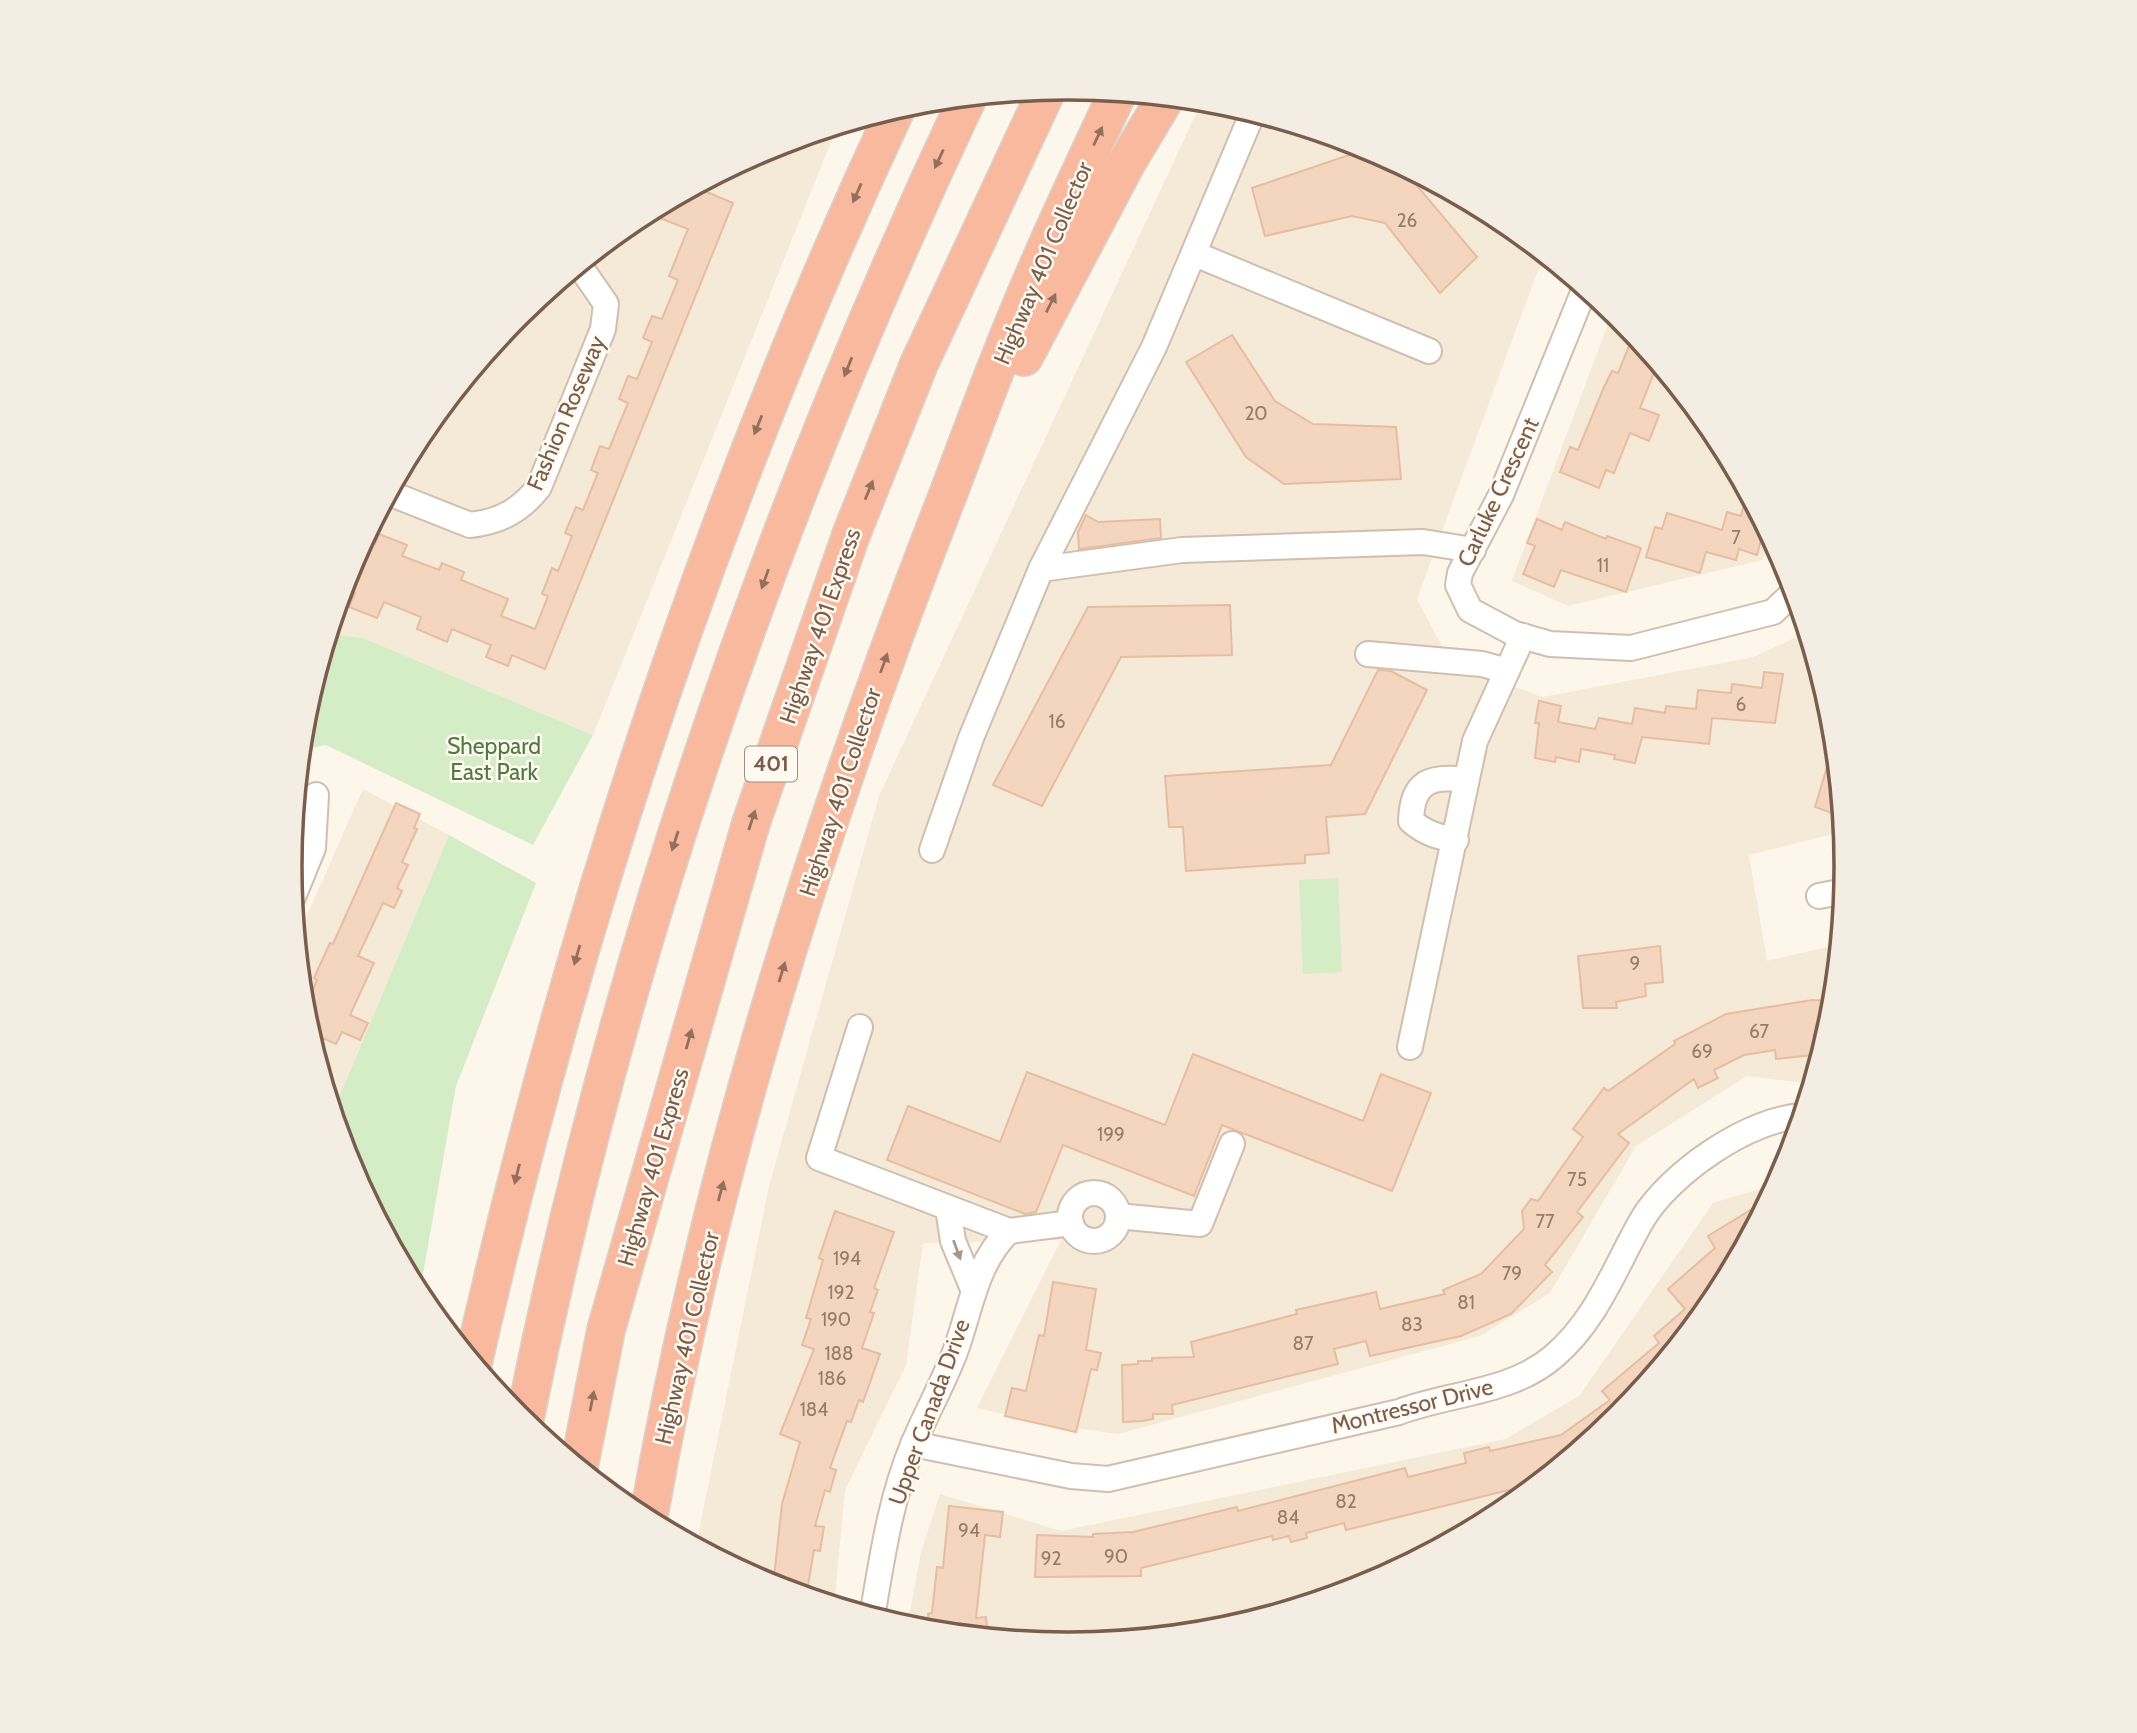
<svg xmlns="http://www.w3.org/2000/svg" width="2137" height="1733" viewBox="0 0 2137 1733" font-family="Cabin,sans-serif">
  <rect width="100%" height="100%" fill="#fdf6ea"/>
  <g fill="#f5e9d8">
    <polygon points="1202,101 1221,103 1367,147 1502,219 1548,257 1536,275 1417,599 1451,664 1543,697 1754,657 1807,632 1833,715 1845,838 1833,834 1749,855 1767,961 1840,944 1832,1019 1813,1084 1747,1076 1636,1146 1550,1293 1480,1336 1118,1434 1054,1425 977,1408 1061,1240 923,1243 906,1365 845,1490 834,1605 770,1586 696,1546 769,1186 879,796"/>
    <polygon points="837,127 593,735 363,638 329,634 349,568 421,433 518,315 636,219 771,147 806,136 824,143 812,134"/>
    <polygon points="1613,311 1716,434 1772,539 1762,560 1568,606 1512,581"/>
    <polygon points="363,789 449,835 333,1112 304,1018 297,938"/>
    <polygon points="1779,1183 1716,1300 1619,1418 1501,1514 1366,1586 1220,1631 1068,1645 907,1628 921,1552 940,1494 1061,1531 1506,1439 1580,1395 1713,1203"/>
  </g>
  <g fill="#d5edc7">
    <polygon points="329,634 363,638 593,735 533,845 326,745 301,750 305,714"/>
    <polygon points="449,835 536,883 456,1086 419,1297 349,1164 333,1112"/>
    <polygon points="1338,878 1342,972 1303,974 1299,880"/>
  </g>
  <g fill="#f4d6c0" stroke="#e7bda0" stroke-width="2">
    <polygon points="1355,153 1387,158 1398,163 1477,257 1440,293 1385,223 1352,216 1265,236 1252,188"/>
    <polygon points="695,187 733,203 545,669 512,655 508,666 486,657 491,645 452,629 447,642 417,629 421,617 384,602 377,618 349,607 355,593 343,588 349,568 364,539 375,544 379,534 407,545 402,556 439,570 442,563 464,572 461,580 508,599 501,616 535,629 548,596 542,594 552,568 558,571 572,536 565,533 576,507 583,510 598,473 591,470 600,446 609,449 628,403 619,399 628,376 637,379 652,342 643,338 652,316 662,319 678,280 669,276 688,229 647,213"/>
    <polygon points="1634,334 1658,363 1640,408 1659,415 1649,441 1630,433 1614,473 1606,470 1599,488 1560,472 1570,447 1578,450 1604,387 1612,371 1618,373"/>
    <polygon points="1232,335 1275,401 1313,424 1396,427 1401,479 1284,484 1246,457 1186,362"/>
    <polygon points="1743,508 1758,512 1765,525 1757,555 1739,549 1736,560 1706,552 1700,573 1646,557 1655,527 1662,529 1667,513 1722,530 1727,512 1741,516"/>
    <polygon points="1086,515 1098,522 1160,519 1161,538 1079,549 1078,532"/>
    <polygon points="1537,519 1562,530 1565,522 1606,539 1607,536 1641,548 1626,592 1561,570 1554,587 1523,574 1535,546 1527,543"/>
    <polygon points="1230,605 1232,655 1121,657 1042,806 993,785 1088,607"/>
    <polygon points="1378,670 1391,671 1427,690 1365,814 1326,817 1329,853 1305,855 1305,863 1186,871 1183,827 1169,827 1165,776 1331,765"/>
    <polygon points="1764,672 1783,674 1775,723 1712,718 1709,744 1642,737 1635,763 1614,759 1615,755 1581,749 1579,762 1556,757 1555,762 1535,758 1539,723 1535,723 1539,701 1561,706 1558,722 1595,729 1599,718 1632,724 1635,708 1665,713 1666,706 1696,709 1698,690 1731,693 1732,684 1762,688"/>
    <polygon points="1835,741 1835,742 1843,817 1815,807"/>
    <polygon points="396,803 420,814 414,828 417,829 402,862 408,865 397,888 402,891 394,908 383,903 358,956 374,963 350,1015 368,1023 360,1040 342,1032 336,1044 309,1032 304,1009 317,980 314,978 330,943 333,944"/>
    <polygon points="1660,946 1663,982 1645,984 1646,996 1616,1002 1617,1008 1583,1008 1578,956"/>
    <polygon points="1812,1000 1834,1001 1822,1054 1776,1059 1775,1050 1744,1055 1714,1070 1718,1078 1698,1088 1694,1079 1618,1134 1629,1143 1577,1212 1583,1217 1545,1265 1552,1272 1511,1314 1461,1336 1370,1356 1366,1341 1334,1349 1338,1364 1172,1405 1173,1414 1153,1414 1153,1419 1143,1421 1123,1422 1122,1365 1138,1364 1138,1361 1152,1361 1152,1358 1194,1357 1191,1342 1297,1314 1296,1310 1376,1292 1380,1309 1445,1294 1443,1290 1481,1274 1524,1229 1522,1211 1531,1199 1538,1201 1583,1137 1573,1129 1604,1088 1608,1091 1675,1044 1674,1041 1726,1014"/>
    <polygon points="1193,1054 1363,1121 1381,1074 1431,1093 1392,1191 1222,1125 1194,1196 1063,1145 1036,1212 1025,1214 887,1160 908,1106 1000,1142 1027,1072 1165,1125"/>
    <polygon points="1770,1198 1733,1268 1710,1287 1718,1296 1716,1300 1619,1418 1519,1499 1517,1488 1346,1530 1344,1523 1306,1533 1307,1538 1291,1542 1289,1536 1273,1540 1272,1536 1141,1568 1141,1576 1035,1577 1037,1535 1093,1537 1093,1534 1133,1532 1237,1507 1238,1511 1405,1468 1408,1477 1466,1463 1464,1453 1489,1447 1490,1451 1561,1435 1610,1400 1602,1391 1659,1343 1654,1336 1685,1309 1668,1289 1715,1248 1708,1236"/>
    <polygon points="835,1211 894,1232 874,1288 878,1290 870,1312 874,1313 862,1348 880,1354 863,1402 859,1400 851,1422 847,1421 830,1468 836,1470 830,1492 825,1490 815,1526 824,1527 820,1551 814,1550 806,1597 773,1587 782,1504 800,1442 780,1434 814,1349 802,1345 811,1319 806,1318 823,1260 819,1258"/>
    <polygon points="1053,1282 1096,1289 1086,1350 1101,1353 1097,1370 1091,1369 1076,1432 1005,1416 1012,1388 1026,1391 1039,1335 1044,1336"/>
    <polygon points="949,1506 1003,1512 1000,1537 985,1535 976,1618 986,1617 988,1638 929,1632 928,1614 932,1613 937,1567 943,1568"/>
  </g>
  <g fill="none" stroke-linecap="round" stroke-linejoin="round">
    <defs>
      <g id="minor">
        <polyline points="1195,254 1429,351"/>
        <polyline points="1585,288 1501,495 1460,573 1458,585 1470,610 1515,634 1550,644 1631,648 1773,612 1795,591"/>
        <path d="M389 493 470 525C500 522 521 510 539 487L603 329 606 304 579 265"/>
        <polyline points="1041,569 1182,550 1423,542 1473,550"/>
        <polyline points="1368,654 1482,664 1507,671"/>
        <path d="M1456 840C1438 837 1425 833 1411 821 1412 782 1430 775 1465 780"/>
        <polyline points="932,850 971,738 1041,569 1154,347 1253,112"/>
        <polyline points="1819,896 1845,891"/>
        <polyline points="293,897 313,848 316,795"/>
        <polyline points="860,1027 819,1158 1009,1231 1071,1223"/>
        <polyline points="1410,1047 1475,741 1523,636"/>
        <circle cx="1094" cy="1217" r="24"/>
        <polyline points="948,1208 953,1241 973,1289"/>
        <polyline points="1118,1216 1200,1224 1232,1144"/>
        <path d="M913 1444 1071 1476 1108 1479 1399 1412C1449 1393 1511 1393 1553 1357 1597 1320 1615 1267 1642 1220 1669 1174 1749 1118 1803 1116"/>
        <path d="M872 1617C882 1559 890 1500 913 1445 926 1413 943 1384 955 1352 971 1309 975 1264 1009 1231"/>
      </g>
      <g id="highway">
        <polyline points="1024,357 1127,162 1166,97"/>
        <path d="M473 1363C571 931 708 511 896 109"/>
        <path d="M524 1423C616 964 769 519 968 97"/>
        <polyline points="579,1467 606,1330 751,823 851,535 919,364 1047,90"/>
        <path d="M648 1521C709 1170 818 828 947 497 973 429 998 359 1027 292 1055 225 1087 159 1118 92"/>
      </g>
    </defs>
    <use href="#minor" stroke="#d1beae" stroke-width="28"/>
    <use href="#highway" stroke="#dad2cd" stroke-width="40"/>
    <use href="#minor" stroke="#fff" stroke-width="24"/>
    <use href="#highway" stroke="#f9b99f" stroke-width="37"/>
  </g>
  <defs><path id="oneway-solid" d="M-6-.8H1V-3.2L6.5 0L1 3.2V.8H-6Z" transform="scale(1.75)"/></defs>
  <g fill="#936f5c">
    <use href="#oneway-solid" transform="translate(1098 136) rotate(-65)"/>
    <use href="#oneway-solid" transform="translate(939 159) rotate(115)"/>
    <use href="#oneway-solid" transform="translate(857 193) rotate(114)"/>
    <use href="#oneway-solid" transform="translate(1051 303) rotate(-63)"/>
    <use href="#oneway-solid" transform="translate(848 367) rotate(112)"/>
    <use href="#oneway-solid" transform="translate(758 425) rotate(112)"/>
    <use href="#oneway-solid" transform="translate(869 490) rotate(-68)"/>
    <use href="#oneway-solid" transform="translate(765 579) rotate(110)"/>
    <use href="#oneway-solid" transform="translate(884 663) rotate(-70)"/>
    <use href="#oneway-solid" transform="translate(752 820) rotate(-72)"/>
    <use href="#oneway-solid" transform="translate(675 841) rotate(108)"/>
    <use href="#oneway-solid" transform="translate(577 955) rotate(106)"/>
    <use href="#oneway-solid" transform="translate(782 972) rotate(-73)"/>
    <use href="#oneway-solid" transform="translate(689 1039) rotate(-74)"/>
    <use href="#oneway-solid" transform="translate(517 1174) rotate(104)"/>
    <use href="#oneway-solid" transform="translate(721 1191) rotate(-75)"/>
    <use href="#oneway-solid" transform="translate(592 1401) rotate(-79)"/>
  </g>
  <use fill="#a9968a" href="#oneway-solid" transform="translate(957 1250) rotate(70)"/>
  <g text-anchor="middle" stroke-width="5" stroke-linejoin="round" paint-order="stroke">
    <g font-size="19" fill="#987b68">
      <text x="1407" y="227">26</text>
      <text x="1256" y="420">20</text>
      <text x="1736" y="544">7</text>
      <text x="1603" y="572">11</text>
      <text x="1741" y="711">6</text>
      <text x="1057" y="728">16</text>
      <text x="1635" y="970">9</text>
      <text x="1759" y="1038">67</text>
      <text x="1702" y="1058">69</text>
      <text x="1111" y="1141">199</text>
      <text x="1577" y="1186">75</text>
      <text x="1545" y="1228">77</text>
      <text x="847" y="1265">194</text>
      <text x="1512" y="1280">79</text>
      <text x="841" y="1299">192</text>
      <text x="1466" y="1309">81</text>
      <text x="836" y="1326">190</text>
      <text x="1412" y="1331">83</text>
      <text x="1303" y="1350">87</text>
      <text x="839" y="1360">188</text>
      <text x="832" y="1385">186</text>
      <text x="814" y="1416">184</text>
      <text x="1346" y="1508">82</text>
      <text x="1288" y="1524">84</text>
      <text x="969" y="1537">94</text>
      <text x="1116" y="1563">90</text>
      <text x="1051" y="1565">92</text>
    </g>
    <rect fill="#fffaf1" stroke="#a28c7d" stroke-width="2" x="745" y="746.5" width="52" height="35" rx="5"/>
    <g font-size="21" font-weight="bold" fill="#7a5d4b">
      <text x="771" y="771">401</text>
    </g>
    <g font-size="23" fill="#7a5d4b" stroke="#fffaf1">
      <text transform="translate(1043 263) rotate(-67)" y="8">Highway 401 Collector</text>
      <text transform="translate(566 413) rotate(-67)" y="8">Fashion Roseway</text>
      <text transform="translate(1498 492) rotate(-65)" y="8">Carluke Crescent</text>
      <text transform="translate(820 626) rotate(-71)" y="8">Highway 401 Express</text>
      <text transform="translate(840 792) rotate(-72)" y="8">Highway 401 Collector</text>
      <text transform="translate(653 1167) rotate(-74)" y="8">Highway 401 Express</text>
      <text transform="translate(687 1338) rotate(-77)" y="8">Highway 401 Collector</text>
      <text transform="translate(1412 1406) rotate(-14)" y="8">Montressor Drive</text>
      <text transform="translate(929 1412) rotate(-70)" y="8">Upper Canada Drive</text>
    </g>
    <g font-size="23" fill="#507a40" stroke="#fffaf1">
      <text x="494" y="754">Sheppard<tspan x="494" dy="26">East Park</tspan></text>
    </g>
  </g>
  <path d="M0 0H2137V1733H0ZM302 866a766 766 0 1 1 1532 0a766 766 0 1 1-1532 0Z" fill="#f4ede4" fill-rule="evenodd"/>
  <path fill="none" stroke="#7a5d4b" stroke-width="3.5" d="M302 866a766 766 0 1 1 1532 0a766 766 0 1 1-1532 0Z"/>
</svg>
